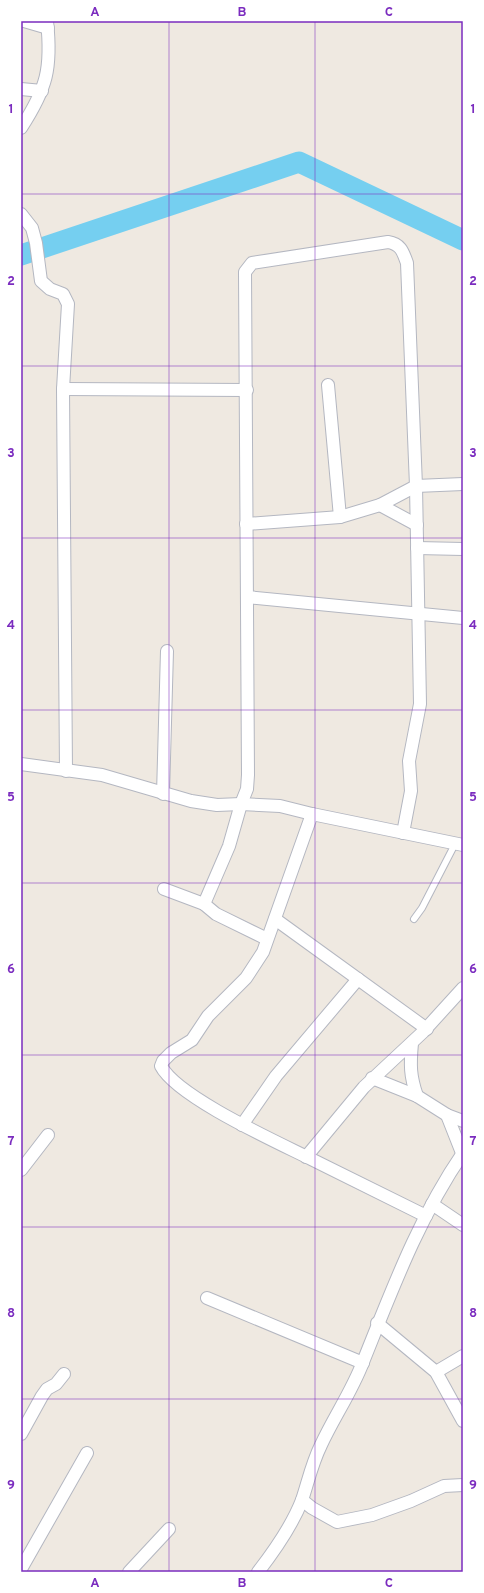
<svg xmlns="http://www.w3.org/2000/svg" width="484" height="1593" viewBox="0 0 484 1593" font-family="Overpass,sans-serif">
  <rect width="100%" height="100%" fill="#efe9e1"/>
  <g fill="none" stroke-linecap="round" stroke-linejoin="round">
    <polyline stroke="#75cff0" stroke-width="21" points="21,255 299,162 463,240"/>
    <defs>
      <polyline id="lane" points="414,919 422,908 455,844"/>
      <g id="street">
        <polyline points="24,21 48,28"/>
        <polyline points="21,89 42,91"/>
        <path d="M21 128C47 88 52 68 47 21"/>
        <polyline points="21,214 32,228 36,243 41,281 50,289 63,294 68,304 63,389 66,771"/>
        <polyline points="328,385 340,517"/>
        <polyline points="63,389 247,390"/>
        <polyline points="380,505 417,525"/>
        <polyline points="246,524 340,517 380,505 416,486 463,484"/>
        <polyline points="417,548 463,549"/>
        <polyline points="247,597 463,618"/>
        <polyline points="21,764 102,775 191,801 217,805 241,804 280,806 312,814 463,845"/>
        <polyline points="163,794 167,651"/>
        <path d="M312 814 263 952 246 978 208 1016 192 1040 171 1053 163 1061 161 1066C177 1097 277 1142 311 1159 349 1178 387 1197 426 1216"/>
        <polyline points="164,889 204,904 216,914 267,939"/>
        <path d="M204 904 229 846 241 804 247 789 248 775 245 272 252 263 388 242C401 244 403 252 407 263L416 486 420 704 409 761 411 791 403 833"/>
        <polyline points="275,919 427,1029"/>
        <path d="M412 1043C410 1065 410 1076 417 1096"/>
        <polyline points="372,1078 417,1096 447,1115 463,1121"/>
        <polyline points="447,1115 462,1153"/>
        <polyline points="242,1125 276,1076 358,979"/>
        <polyline points="306,1157 364,1087 423,1032 463,988"/>
        <polyline points="21,1170 48,1135"/>
        <polyline points="432,1204 463,1225"/>
        <polyline points="207,1298 363,1363"/>
        <polyline points="377,1323 436,1372 463,1421"/>
        <polyline points="436,1372 463,1356"/>
        <polyline points="21,1434 42,1396 47,1389 56,1384 64,1374"/>
        <polyline points="302,1500 312,1508 337,1522 372,1515 411,1501 444,1486 463,1485"/>
        <polyline points="21,1569 87,1453"/>
        <polyline points="129,1572 169,1529"/>
        <path d="M258 1572C275 1550 292 1526 302 1500 308 1482 312 1463 321 1445 334 1417 352 1391 363 1362 392 1290 419 1217 463 1153"/>
      </g>
    </defs>
    <use href="#lane" stroke="#b4b7c1" stroke-width="8"/>
    <use href="#street" stroke="#b4b7c1" stroke-width="14"/>
    <use href="#lane" stroke="#fff" stroke-width="6"/>
    <use href="#street" stroke="#fff" stroke-width="12"/>
  </g>
  <path fill="none" stroke="#7b2cbf" stroke-width="1" stroke-opacity="0.55" d="M169 21V1572M315 21V1572M21 194H463M21 366H463M21 538H463M21 710H463M21 883H463M21 1055H463M21 1227H463M21 1399H463"/>
  <rect width="484" height="1593" fill="none" stroke="#ffffff" stroke-width="44"/>
  <rect x="22" y="22" width="440" height="1549" fill="none" stroke="#7b2cbf" stroke-width="1.5"/>
  <g font-size="13" text-anchor="middle" font-weight="bold" fill="#7b2cbf">
    <text x="95" y="16">A</text>
    <text x="242" y="16">B</text>
    <text x="389" y="16">C</text>
    <text x="11" y="113">1</text>
    <text x="473" y="113">1</text>
    <text x="11" y="285">2</text>
    <text x="473" y="285">2</text>
    <text x="11" y="457">3</text>
    <text x="473" y="457">3</text>
    <text x="11" y="629">4</text>
    <text x="473" y="629">4</text>
    <text x="11" y="801">5</text>
    <text x="473" y="801">5</text>
    <text x="11" y="973">6</text>
    <text x="473" y="973">6</text>
    <text x="11" y="1145">7</text>
    <text x="473" y="1145">7</text>
    <text x="11" y="1317">8</text>
    <text x="473" y="1317">8</text>
    <text x="11" y="1489">9</text>
    <text x="473" y="1489">9</text>
    <text x="95" y="1587">A</text>
    <text x="242" y="1587">B</text>
    <text x="389" y="1587">C</text>
  </g>
</svg>
